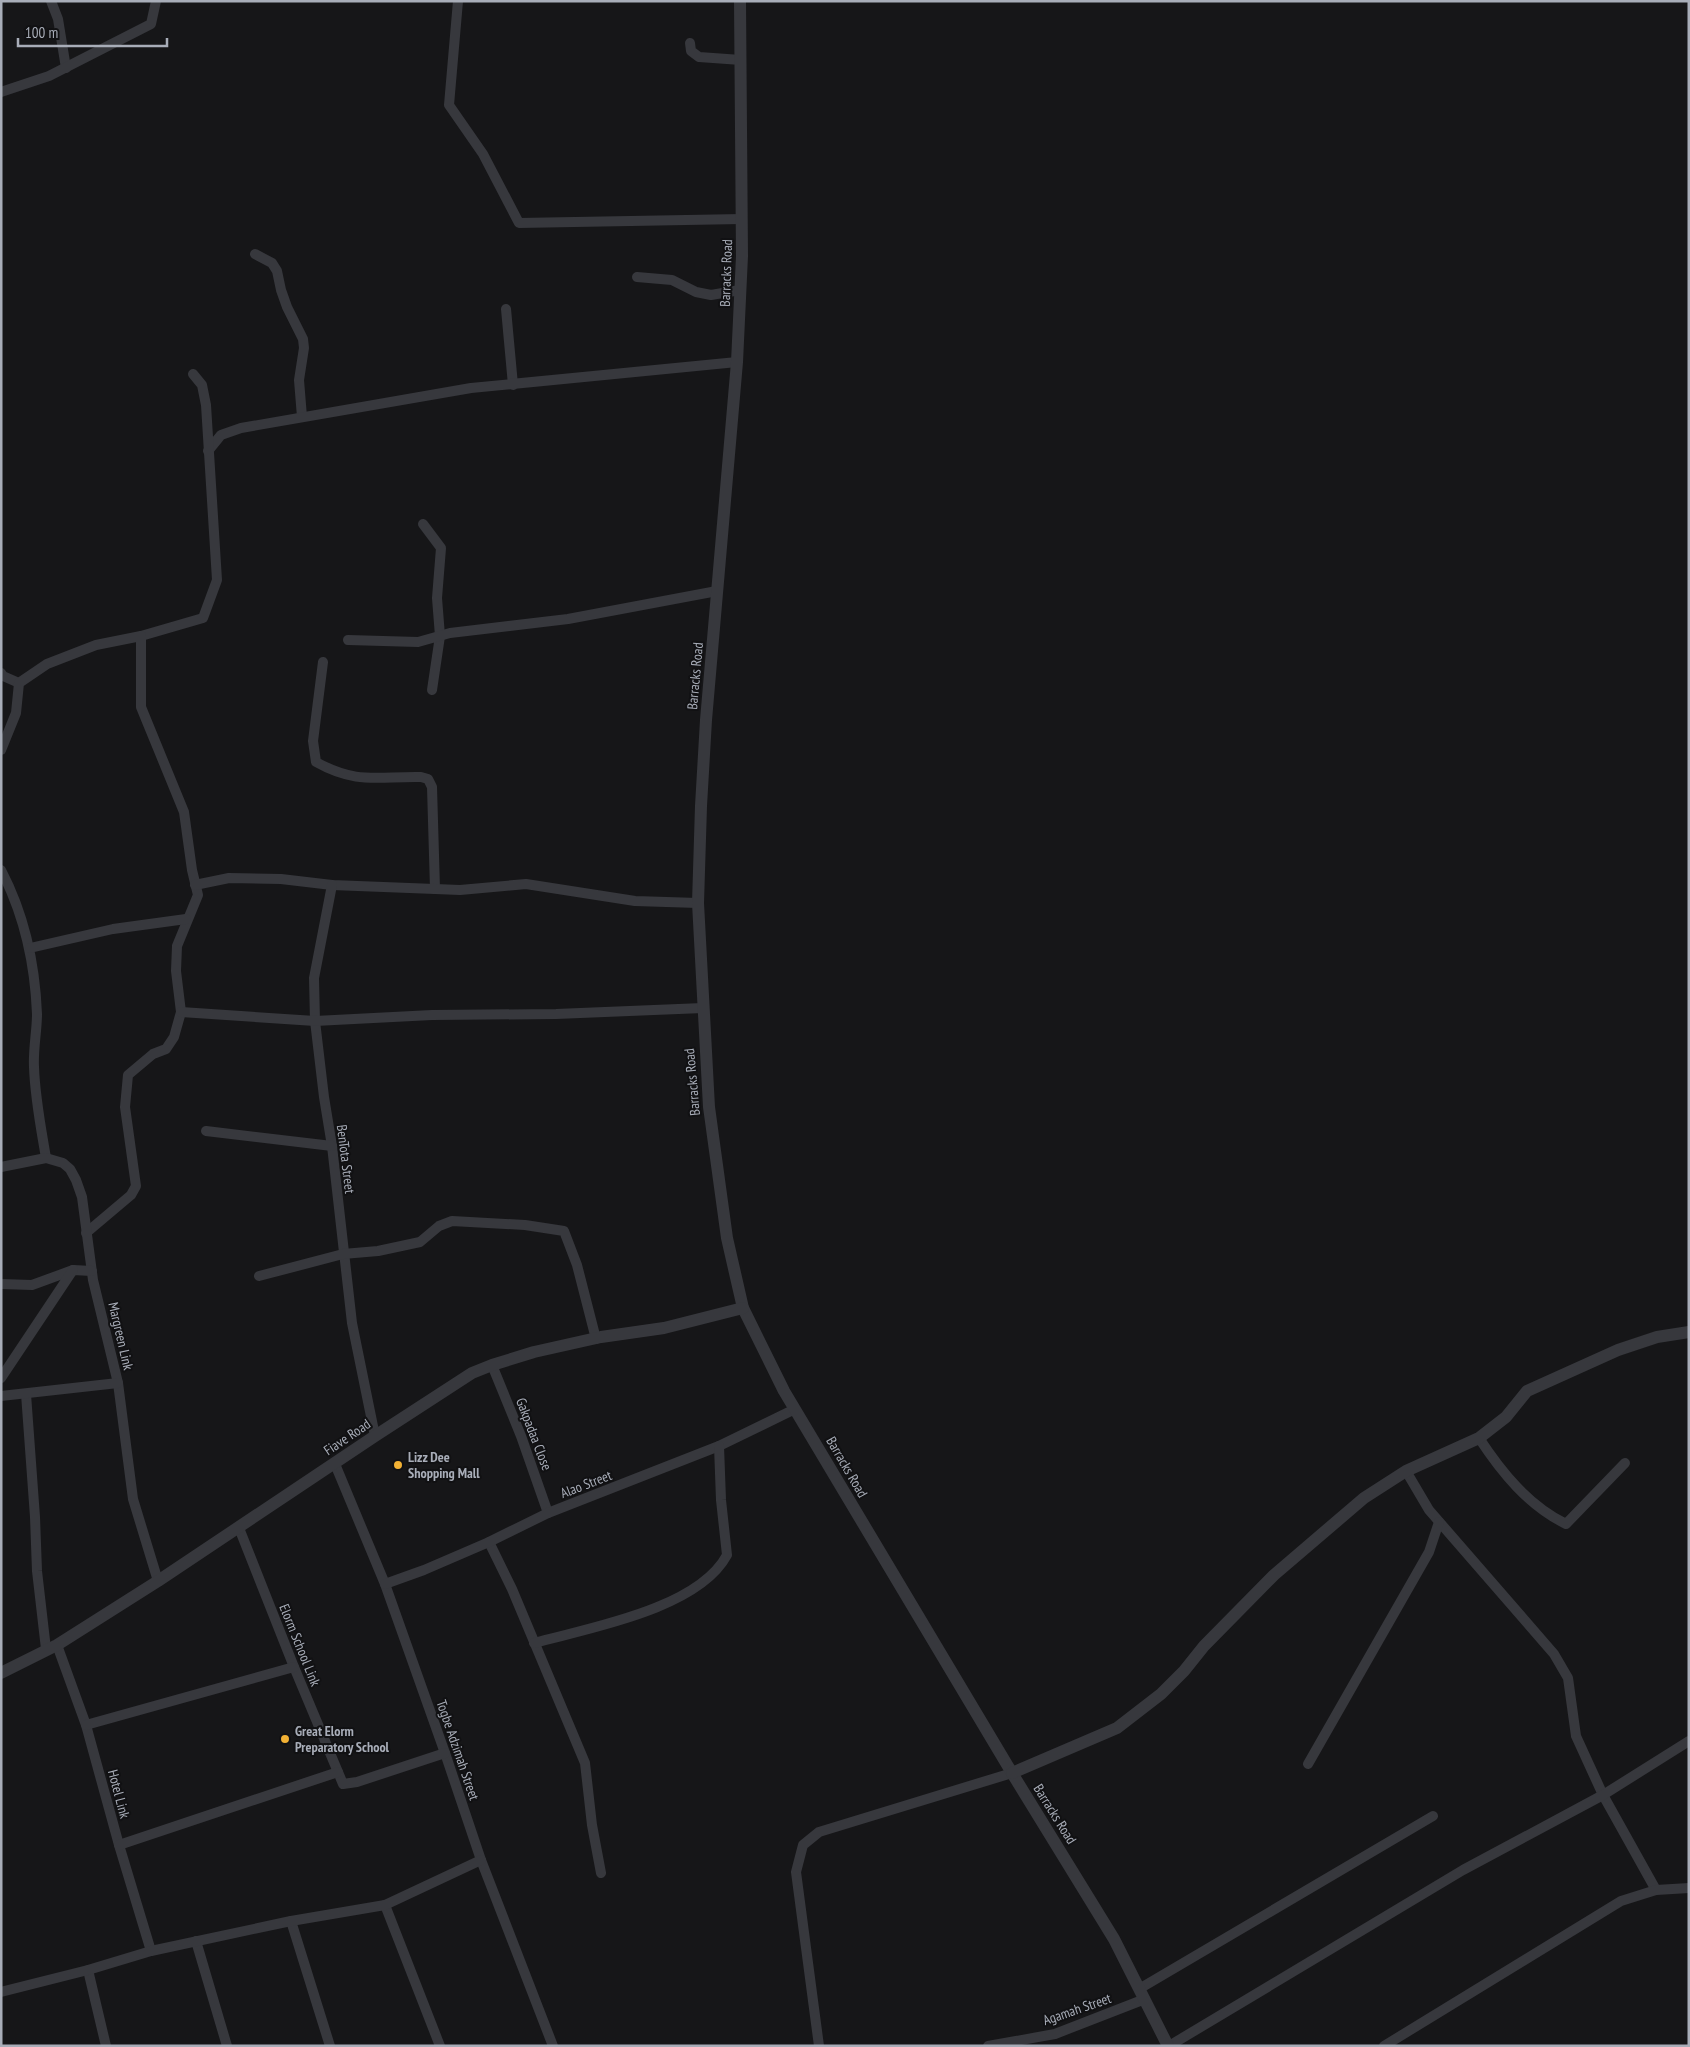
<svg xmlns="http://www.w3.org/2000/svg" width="1690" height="2047" viewBox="0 0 1690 2047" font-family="'PT Sans Narrow',sans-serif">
  <rect width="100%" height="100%" fill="#161618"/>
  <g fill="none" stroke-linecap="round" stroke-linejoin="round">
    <g stroke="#37383d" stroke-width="10">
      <polyline points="51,1 58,19 66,68"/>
      <polyline points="458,1 449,105 483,154 519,223 742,219"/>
      <polyline points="690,43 691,51 699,57 741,60"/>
      <polyline points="1,92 49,76 151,24 156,1"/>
      <polyline points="255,254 272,263 277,271 281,290 287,307 303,339 304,348 299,380 302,417"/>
      <polyline points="637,277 672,280 696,292 711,295 740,290"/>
      <polyline points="506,309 513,385"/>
      <polyline points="208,451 221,435 241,428 471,388 737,362"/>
      <polyline points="423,524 441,548 437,598 440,636 432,690"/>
      <polyline points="141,636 203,618 217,580 206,405 202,385 193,374"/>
      <polyline points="348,640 418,642 450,633 568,619 717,591"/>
      <path d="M323 662 313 741 316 762C357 785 378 776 421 777L428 779 432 787 435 889"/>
      <polyline points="1,673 3,676 19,683"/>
      <polyline points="1,750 16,713 19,683 47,664 96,645 141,636 141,707 184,812 192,870 198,895 177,946 176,971 181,1012 174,1037 166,1049 153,1054 128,1075 125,1107 136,1186 131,1195 86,1233"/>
      <path d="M1 870C24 914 35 964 37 1014 37 1031 33 1049 34 1067 35 1098 41 1128 46 1158"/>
      <polyline points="195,885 229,878 281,879 332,885 435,889 460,890 526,884 635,901 698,903"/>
      <polyline points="332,885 314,978 315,1021 324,1097 332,1146 352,1323 375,1436"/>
      <polyline points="30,948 113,929 186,919"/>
      <polyline points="181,1012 315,1021 432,1015 556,1014 703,1008"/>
      <polyline points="206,1131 332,1146"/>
      <polyline points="1,1167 46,1158 63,1163 70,1169 76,1180 82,1197 93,1280 118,1383 133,1499 158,1581"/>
      <polyline points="259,1276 343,1254 378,1251 420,1242 439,1226 452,1221 525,1225 564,1231 577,1265 596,1339"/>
      <polyline points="1,1284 32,1285 73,1270 92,1271"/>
      <polyline points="492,1365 521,1436 548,1513"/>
      <polyline points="1,1378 73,1270"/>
      <polyline points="26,1394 35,1517 37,1571 46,1649"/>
      <polyline points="1,1396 118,1383"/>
      <path d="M1479 1438C1502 1473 1528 1505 1566 1524L1625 1463"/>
      <polyline points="335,1464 385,1584 445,1753 481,1860 553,2046"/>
      <polyline points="1406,1471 1429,1510 1554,1654 1568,1678 1576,1736 1603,1795 1656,1890"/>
      <polyline points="239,1528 294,1667 343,1784 357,1782 445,1753"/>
      <polyline points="489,1542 512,1589 585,1763 592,1825 601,1873"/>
      <polyline points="385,1584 424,1570 489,1542 548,1513 719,1446 795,1409"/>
      <path d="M534 1643C589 1628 698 1609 727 1555L721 1500 719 1446"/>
      <polyline points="57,1645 86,1725 119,1845 151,1951"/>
      <polyline points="86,1725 294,1667"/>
      <polyline points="1308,1764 1429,1552 1439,1522"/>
      <polyline points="119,1845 338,1772"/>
      <polyline points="385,1905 440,2046"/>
      <polyline points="291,1921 330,2046"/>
      <polyline points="196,1941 227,2046"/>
      <polyline points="88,1970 106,2046"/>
      <polyline points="1139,1989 1433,1816"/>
      <polyline points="1,1992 88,1970 151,1951 291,1921 385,1905 481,1860"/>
      <polyline points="819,2046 796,1872 803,1845 819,1832 1012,1773"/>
      <polyline points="988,2046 1055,2034 1145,1999"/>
      <polyline points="1169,2046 1463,1870 1603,1795 1689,1741"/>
      <polyline points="1384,2046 1621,1901 1656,1890 1689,1888"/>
    </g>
    <g stroke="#37383d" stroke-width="12">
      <polyline points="740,1 742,256 737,362 706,720 701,806 698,903 709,1107 727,1238 743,1308 784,1391 1012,1773 1114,1939 1168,2046"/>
      <polyline points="1,1673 57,1645 158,1581 375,1436 472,1373 492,1365 534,1352 601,1337 664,1328 743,1308"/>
      <polyline points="1012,1773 1117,1728 1161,1694 1184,1671 1204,1646 1274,1575 1364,1498 1406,1471 1479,1438 1506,1417 1527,1391 1618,1350 1657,1337 1689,1332"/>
    </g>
  </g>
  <g fill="#f2b134" stroke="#111113" stroke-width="2">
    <circle cx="398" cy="1465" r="5"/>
    <circle cx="285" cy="1739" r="5"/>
  </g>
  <g text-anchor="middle" stroke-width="4" stroke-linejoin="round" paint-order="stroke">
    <g font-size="14" fill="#a8adb8" stroke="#111113">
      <text transform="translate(726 273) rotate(-88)" y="5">Barracks Road</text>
      <text transform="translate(695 676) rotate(-85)" y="5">Barracks Road</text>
      <text transform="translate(692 1082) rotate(-95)" y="5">Barracks Road</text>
      <text transform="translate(346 1159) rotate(83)" y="5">BenTota Street</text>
      <text transform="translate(121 1336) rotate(77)" y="5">Margreen Link</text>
      <text transform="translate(534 1434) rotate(69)" y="5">Gakpadaa Close</text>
      <text transform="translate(347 1437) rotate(-34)" y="5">Fiave Road</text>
      <text transform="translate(847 1467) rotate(60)" y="5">Barracks Road</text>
      <text transform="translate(586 1484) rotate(-21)" y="5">Alao Street</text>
      <text transform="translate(300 1645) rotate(68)" y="5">Elorm School Link</text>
      <text transform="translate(458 1750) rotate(71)" y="5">Togbe Adzimah Street</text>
      <text transform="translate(119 1794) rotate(75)" y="5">Hotel Link</text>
      <text transform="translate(1055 1814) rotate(58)" y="5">Barracks Road</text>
      <text transform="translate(1077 2009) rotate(-19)" y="5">Agamah Street</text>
    </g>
    <g font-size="14" font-weight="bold" fill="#a8adb8" stroke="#111113" text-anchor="start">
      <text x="408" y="1462">Lizz Dee<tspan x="408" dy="16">Shopping Mall</tspan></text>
      <text x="295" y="1736">Great Elorm<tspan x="295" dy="16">Preparatory School</tspan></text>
    </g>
  </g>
  <rect width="1690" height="2047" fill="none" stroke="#a8adb8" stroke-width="5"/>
  <path d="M18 38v8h149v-8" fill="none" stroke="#a8adb8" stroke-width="2.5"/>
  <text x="25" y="38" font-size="15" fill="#a8adb8" stroke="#111113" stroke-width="4" paint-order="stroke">100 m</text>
</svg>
